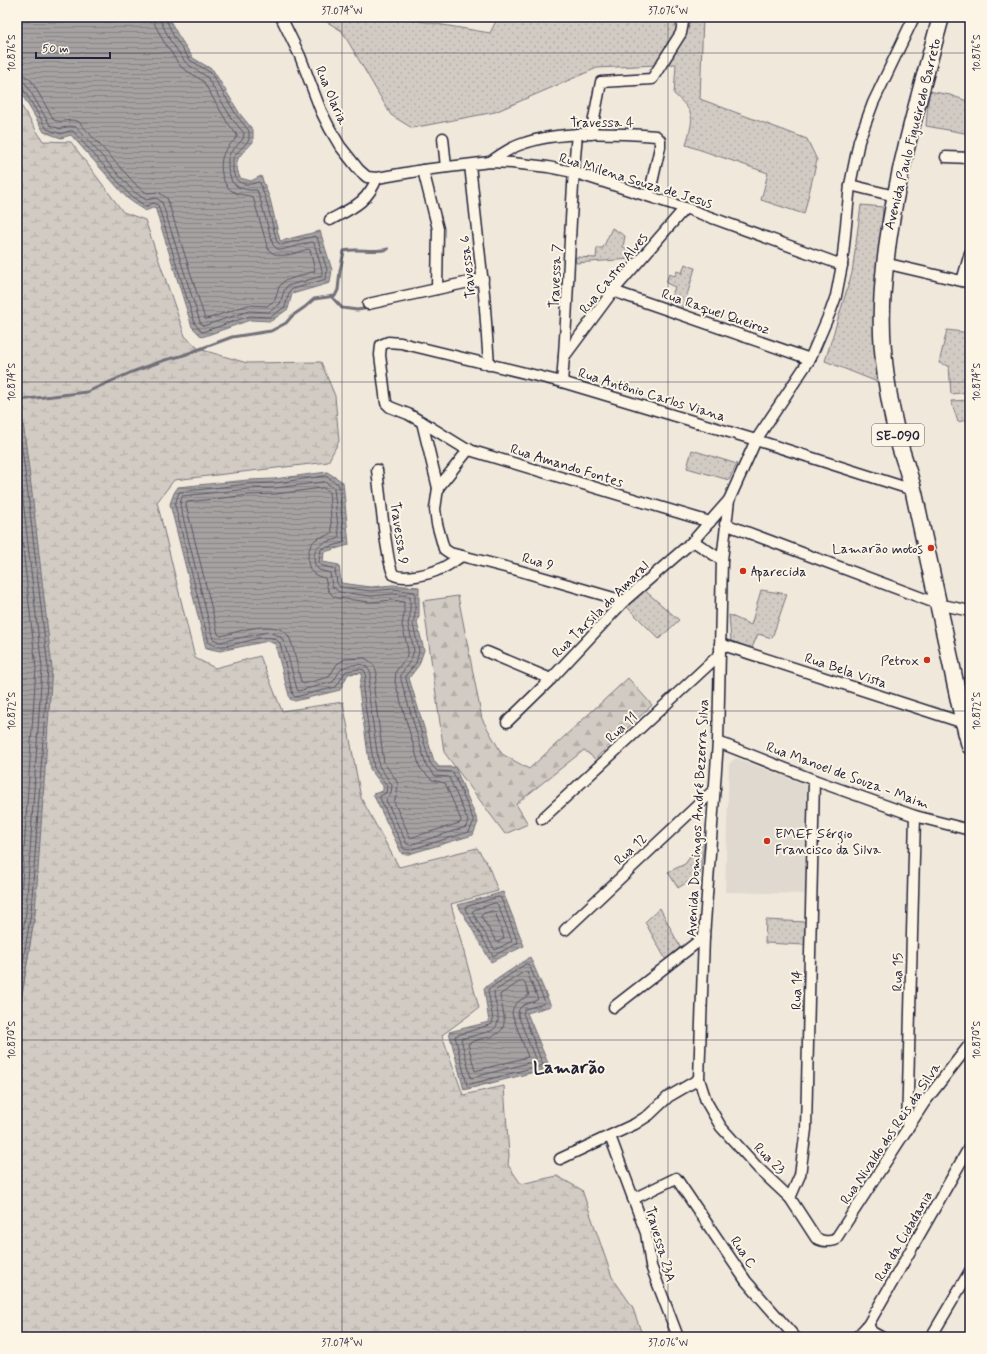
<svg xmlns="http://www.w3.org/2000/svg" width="987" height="1354" viewBox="0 0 987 1354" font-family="Mynerve,sans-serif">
  <defs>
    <pattern id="grass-dots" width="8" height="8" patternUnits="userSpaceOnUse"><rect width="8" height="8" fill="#d1cbc3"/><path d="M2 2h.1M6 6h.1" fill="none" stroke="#b3aea8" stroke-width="1.8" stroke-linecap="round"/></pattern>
    <pattern id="forest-firs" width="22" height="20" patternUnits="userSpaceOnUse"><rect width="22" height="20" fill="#d1cbc3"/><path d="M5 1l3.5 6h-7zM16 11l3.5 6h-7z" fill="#b3aea8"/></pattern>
    <pattern id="wetland-marsh" width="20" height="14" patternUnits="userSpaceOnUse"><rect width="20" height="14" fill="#d1cbc3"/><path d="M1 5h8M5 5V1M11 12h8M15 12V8" fill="none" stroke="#b3aea8"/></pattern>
    <pattern id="water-rules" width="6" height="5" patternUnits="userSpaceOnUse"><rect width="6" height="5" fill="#a6a2a2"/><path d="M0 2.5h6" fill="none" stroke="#878485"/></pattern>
  </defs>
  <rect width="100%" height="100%" fill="#efe8db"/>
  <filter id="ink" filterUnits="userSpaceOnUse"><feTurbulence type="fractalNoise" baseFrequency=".025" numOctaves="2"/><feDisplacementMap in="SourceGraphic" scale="8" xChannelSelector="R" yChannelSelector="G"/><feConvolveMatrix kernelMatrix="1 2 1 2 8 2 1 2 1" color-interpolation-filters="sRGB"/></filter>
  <g filter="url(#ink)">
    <polygon fill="#e0d9cf" points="736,758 805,784 807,790 805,894 725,892 729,764"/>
    <g fill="url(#grass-dots)" stroke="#7a767f">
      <path d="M319 17H396L490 33 498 17H703L700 99 807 139 817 160 804 214 761 200 768 173 686 145C693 118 697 114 674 94L676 64 597 68 495 112 412 128 391 115 342 31Z"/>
      <polygon points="929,91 950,95 970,102 970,134 926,126"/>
      <polygon points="861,205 883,207 876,318 880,383 825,361 852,273"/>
      <polygon points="612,228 625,236 623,247 637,253 631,259 576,263 575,257 596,258 597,248 603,248"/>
      <polygon points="685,264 695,268 683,309 669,304 675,287 666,283 669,274 675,276 677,271 682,273"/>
      <polygon points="947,330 970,333 970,392 951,394 949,366 939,363"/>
      <polygon points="970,400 970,419 958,422 951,401"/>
      <polygon points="692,450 737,464 729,480 687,468"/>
      <polygon points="643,589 679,620 659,639 627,607"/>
      <polygon points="761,590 787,594 772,638 758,634 752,648 731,641 729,615 751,625"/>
      <polygon points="705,837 700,874 678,888 668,872 685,864"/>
      <polygon points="660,908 680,947 666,960 645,922"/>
      <polygon points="766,920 806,922 805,945 765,943"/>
    </g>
    <polygon fill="url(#forest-firs)" stroke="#7a767f" points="458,596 482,719 502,754 529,769 628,678 652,705 595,759 584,750 516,804 528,824 505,834 444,752 423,601"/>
    <polygon fill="url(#wetland-marsh)" stroke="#7a767f" points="17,99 43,141 71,142 123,212 145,220 185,336 199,349 247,363 321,362 335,396 339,441 328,462 174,480 157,502 195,658 215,668 260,656 282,711 343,702 361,798 399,867 477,848 488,865 498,891 451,904 479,1008 442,1035 463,1095 504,1086 509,1155 508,1165 521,1184 557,1176 582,1190 612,1277 632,1306 643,1337 17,1337 17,1026 35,913 22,415 17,394"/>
    <g fill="url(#water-rules)" stroke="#716f79">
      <path d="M17 17H168L178 35 193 58 213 70 240 114 253 130V142C240 157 232 157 240 178L251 181 261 176 270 199 280 241 320 231 332 270 330 283 292 294 288 309 271 321 250 320 202 337 192 327 155 207 145 211 127 198 71 135 61 138 44 132 17 86Z"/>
      <polygon points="17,394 22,415 32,493 52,668 35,913 17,1026"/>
      <polygon points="327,472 343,482 349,545 324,552 323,562 339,565 341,583 371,587 393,585 419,587 419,616 417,623 424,650 419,665 409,678 434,761 439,767 455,767 478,822 473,835 409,854 402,854 373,794 383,791 383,786 370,769 359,690 362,673 348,674 340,690 295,701 290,699 275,644 268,641 220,651 206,648 170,504 174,493 178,487 248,480 274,479"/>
      <polygon points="503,892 524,946 491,962 458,905"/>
      <polygon points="530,957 551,1006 527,1013 550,1068 464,1090 449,1032 489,1022 484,988"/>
    </g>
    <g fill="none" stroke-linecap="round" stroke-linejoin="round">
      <g stroke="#575564" stroke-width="1">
        <path d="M17 74 24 75 31 80 54 120C64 124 69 117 79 122L138 187 147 193 158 192 167 198 205 319H207L248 305 267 306 275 300 279 287 284 281 315 271 310 250 308 249C295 253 278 261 268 249L253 197C247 195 238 195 232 191 221 184 218 162 225 151 228 146 233 142 237 137V135L227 122 203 81 181 67 164 42 155 25 154 17"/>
        <polyline points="17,80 22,81 26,84 50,125 60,129 69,126 76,127 133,191 146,200 156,198 162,202 200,322 203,326 249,311 269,312 280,304 284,291 287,286 322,276 322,270 314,243 312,242 281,250 276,248 273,245 261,202 257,190 249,190 238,187 232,182 228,170 228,158 230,153 243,139 244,133 232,119 207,77 186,63 170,40 161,22 160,17"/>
        <path d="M17 85 22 87 47 129 61 134 69 131H73L130 195 145 206 154 203 158 205 195 324 202 332 250 316 270 317 285 307 290 290 326 279 327 270 317 237 315 236 281 245 277 242 266 200 260 183 258 182C244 188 232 182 233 166 233 163 232 159 234 157 237 152 245 145 249 140V131L237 116 211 73 190 60 174 37 165 17"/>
        <polyline points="17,412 28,494 48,668 31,912 17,1000"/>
        <polyline points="17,447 42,668 26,912 17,968"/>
        <path d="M326 476 339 485 344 541 343 543 321 549 319 561 320 565 335 569 337 583 340 587 371 591 393 589 415 592V615L413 624 419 651 416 663 406 675V679L430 763 437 771 453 772 474 821 469 832 409 850 404 849 380 798V796L386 793 387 786 374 768 363 690 366 674 364 670 360 669 346 671 336 687 295 697 293 695 280 643C267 626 228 655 209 643L175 505 179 492 248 484 275 483Z"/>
        <path d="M325 482 334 488 339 537 338 539C321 543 311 545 315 565L319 570 330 573 332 586 339 592 371 596 393 594 410 596V615L408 624 414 650 411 660 401 674V680L426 765 435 776 449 777 468 821 466 827 410 845 407 844 386 800 391 793 392 785 379 766 368 690 371 673 366 666C362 664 359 664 354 665 339 666 340 672 333 682L298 691 297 689 284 642 280 636 268 632 220 642 213 639 180 505 182 496 248 489 275 488Z"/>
        <path d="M323 488 329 491 332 533C327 537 320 536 315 540 307 547 305 566 313 573 316 576 321 577 325 578L328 590 332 595 337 598 370 602 393 600 404 602V614L402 625 408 650 406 658 396 671 395 682 420 768 432 780 445 783 461 820 460 823 413 837H410L394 802 397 794 398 784 395 778 384 763 374 690 377 674 375 667 371 662 365 658 345 659 337 664 329 677 303 684 301 682C298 671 294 646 289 637 277 617 238 632 221 636L218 634 186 505 187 502 249 495 276 494Z"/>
        <polyline points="17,492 36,668 20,911 17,930"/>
        <polygon points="499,897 501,898 518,943 493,956 465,909 466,907"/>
        <polygon points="496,903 498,905 512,941 495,950 472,912 474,910"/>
        <polygon points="492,911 495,912 504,937 503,939 498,942 496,941 481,916 483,914"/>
        <polygon points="526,964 529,965 545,1002 543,1004 525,1009 523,1013 543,1065 467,1085 455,1036 492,1024 493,1020 488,990"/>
        <path d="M524 972H527L538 999C530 1005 518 1002 518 1015L536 1061 471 1078 461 1039 491 1031C505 1024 494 1004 494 992Z"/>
        <path d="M521 981H524L529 995C521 1001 513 1001 512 1014L528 1057 475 1071 468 1044C474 1040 482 1039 489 1037 513 1031 502 1012 500 995Z"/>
      </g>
      <g stroke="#716f79" stroke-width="3">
        <polyline points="331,296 342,308 357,310 370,308"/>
        <path d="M19 400 87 392 132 372 165 360 181 356 232 337 271 331 286 323 292 316 305 307 314 299 335 296 338 290 340 271 344 251C358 248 374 253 388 249"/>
      </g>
      <defs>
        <g id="minor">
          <polyline points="281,17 300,56 321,111 330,129 340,146 359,170 367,177 377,178 423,170 490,162 512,163 548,167 573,172 685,208 842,265"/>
          <polyline points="591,134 601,82 652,79 681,33 684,17"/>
          <polyline points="443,138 446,167"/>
          <polyline points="946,157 970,158"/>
          <path d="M490 162C499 156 508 149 519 145 558 130 614 133 656 136L660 140V147L649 196"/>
          <polyline points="470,165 484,294 489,365"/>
          <polyline points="423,170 438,229 437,289"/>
          <polyline points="850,185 895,196"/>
          <path d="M330 220C352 208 367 203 377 178"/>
          <polyline points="884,263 970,283"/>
          <polyline points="962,281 970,253"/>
          <polyline points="613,291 810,359"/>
          <polyline points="368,304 483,279"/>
          <polyline points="564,357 613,291 685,208"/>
          <path d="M562 382C569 299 569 216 577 134"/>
          <polyline points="422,422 466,449 710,522"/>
          <path d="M377 470C379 485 387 568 394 575 404 580 430 574 440 569 448 566 455 560 462 556"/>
          <polyline points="438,488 469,449"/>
          <path d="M729 500 722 560 718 742 704 937 699 1079 706 1101 721 1127 758 1168 790 1198 816 1238C823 1242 828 1242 835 1240L924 1103 970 1044"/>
          <polyline points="725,524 938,604 970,611"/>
          <polyline points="693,541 722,560"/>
          <polyline points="624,601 517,570 450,553 444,549 437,524 435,509 438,488 422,422 408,414 390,407 386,403 380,355 381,345 388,342 401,343 562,382 756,440 913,490"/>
          <polyline points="720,644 964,723"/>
          <polyline points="487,652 551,679"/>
          <polyline points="507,722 551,679 624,601 693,541 729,500 756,440 810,359 831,310 836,296 842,265 850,185 859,141 873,103 914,17"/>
          <polyline points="718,742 814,780 915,816 970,830"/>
          <polyline points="542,819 719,655"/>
          <polyline points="565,930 715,789"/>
          <polyline points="614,1007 704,937"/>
          <polyline points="907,1130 915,816"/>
          <polyline points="610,1136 646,1233 651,1266 678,1337"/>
          <polyline points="560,1159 635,1124 649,1115 668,1097 699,1079"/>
          <polyline points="790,1198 800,1175 806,1129 814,780"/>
          <polyline points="633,1199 676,1178 746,1281 795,1337"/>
          <polyline points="868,1325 872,1332 881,1337"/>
          <polyline points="857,1337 868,1325 970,1146"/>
          <polyline points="931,1337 970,1271"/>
        </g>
        <path id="primary" d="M941 17C915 112 886 207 882 306 880 352 888 399 899 443 904 460 910 476 914 493 926 548 938 603 950 658 956 687 962 717 970 746"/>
      </defs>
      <use href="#minor" stroke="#22223b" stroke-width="13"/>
      <use href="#primary" stroke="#22223b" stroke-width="19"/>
      <use href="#minor" stroke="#fcf5e5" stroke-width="10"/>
      <use href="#primary" stroke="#fcf5e5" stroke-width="16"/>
    </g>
  </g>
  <path fill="none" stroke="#22223b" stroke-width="1" stroke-opacity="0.45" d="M17 17V1337M342 17V1337M668 17V1337M17 53H970M17 382H970M17 711H970M17 1040H970"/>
  <g fill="#c8321e" stroke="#fcf5e5" stroke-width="1.5">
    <circle cx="931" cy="548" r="4"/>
    <circle cx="743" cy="571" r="4"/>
    <circle cx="927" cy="660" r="4"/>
    <circle cx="767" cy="841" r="4"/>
  </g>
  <g text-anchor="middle" stroke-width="4" stroke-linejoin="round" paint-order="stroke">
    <rect fill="#fcf5e5" stroke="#63616e" stroke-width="1" x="872" y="424" width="52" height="22" rx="3"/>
    <g font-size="13" font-weight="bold" fill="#22223b">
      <text x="898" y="440">SE-090</text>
    </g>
    <g font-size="14" fill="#22223b" stroke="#fcf5e5">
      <text transform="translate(332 95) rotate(67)" y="5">Rua Olaria</text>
      <text x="602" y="127">Travessa 4</text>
      <text transform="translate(912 134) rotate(-76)" y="5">Avenida Paulo Figueiredo Barreto</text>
      <text transform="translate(636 180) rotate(17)" y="5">Rua Milena Souza de Jesus</text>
      <text transform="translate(467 267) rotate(-96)" y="5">Travessa 6</text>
      <text transform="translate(613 273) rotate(-51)" y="5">Rua Castro Alves</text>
      <text transform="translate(555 276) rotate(-87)" y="5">Travessa 7</text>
      <text transform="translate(716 311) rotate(19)" y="5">Rua Raquel Queiroz</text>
      <text transform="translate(652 394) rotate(17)" y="5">Rua Antônio Carlos Viana</text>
      <text transform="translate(567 465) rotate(17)" y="5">Rua Amando Fontes</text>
      <text transform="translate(400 533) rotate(82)" y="5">Travessa 9</text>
      <text transform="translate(538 561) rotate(16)" y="5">Rua 9</text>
      <text transform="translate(600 609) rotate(-45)" y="5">Rua Tarsila do Amaral</text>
      <text transform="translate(846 670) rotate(18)" y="5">Rua Bela Vista</text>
      <text transform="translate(621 727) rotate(-43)" y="5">Rua 11</text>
      <text transform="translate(848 775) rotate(20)" y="5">Rua Manoel de Souza - Maim</text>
      <text transform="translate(697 818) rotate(-87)" y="5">Avenida Domingos André Bezerra Silva</text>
      <text transform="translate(630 849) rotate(-43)" y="5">Rua 12</text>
      <text transform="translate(897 972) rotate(-89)" y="5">Rua 15</text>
      <text transform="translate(796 990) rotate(-89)" y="5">Rua 14</text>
      <text transform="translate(890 1133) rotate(-56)" y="5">Rua Nivaldo dos Reis da Silva</text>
      <text transform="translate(770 1158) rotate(45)" y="5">Rua 23</text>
      <text transform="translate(903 1236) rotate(-60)" y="5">Rua da Cidadania</text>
      <text transform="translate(661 1244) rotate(74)" y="5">Travessa 23A</text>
      <text transform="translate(744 1252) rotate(56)" y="5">Rua C</text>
    </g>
    <g font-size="14" fill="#22223b" stroke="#fcf5e5" text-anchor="end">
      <text x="923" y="553">Lamarão motos</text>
      <text x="751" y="576" text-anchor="start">Aparecida</text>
      <text x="919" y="665">Petrox</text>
      <text x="775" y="838" text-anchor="start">EMEF Sérgio<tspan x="775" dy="16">Francisco da Silva</tspan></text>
    </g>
    <g font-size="18" font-weight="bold" fill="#22223b" stroke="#fcf5e5">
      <text x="569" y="1073">Lamarão</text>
    </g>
  </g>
  <rect width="987" height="1354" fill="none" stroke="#fcf5e5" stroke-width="44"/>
  <path d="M36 52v6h74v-6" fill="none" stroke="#22223b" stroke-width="2"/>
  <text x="42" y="52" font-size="12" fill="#22223b" stroke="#fcf5e5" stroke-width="3" paint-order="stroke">50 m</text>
  <rect x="22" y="22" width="943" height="1310" fill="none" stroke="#22223b" stroke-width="1.5"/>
  <g font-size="10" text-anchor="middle" fill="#22223b">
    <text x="342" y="14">37.074°W</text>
    <text x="668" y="14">37.076°W</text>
    <text transform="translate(976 53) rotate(-90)" y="4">10.876°S</text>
    <text transform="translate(11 53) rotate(-90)" y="4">10.876°S</text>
    <text transform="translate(976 382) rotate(-90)" y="4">10.874°S</text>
    <text transform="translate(11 382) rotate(-90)" y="4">10.874°S</text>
    <text transform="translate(976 711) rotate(-90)" y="4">10.872°S</text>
    <text transform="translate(11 711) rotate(-90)" y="4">10.872°S</text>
    <text transform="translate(976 1040) rotate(-90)" y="4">10.870°S</text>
    <text transform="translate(11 1040) rotate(-90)" y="4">10.870°S</text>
    <text x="342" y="1346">37.074°W</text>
    <text x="668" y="1346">37.076°W</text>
  </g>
</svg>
